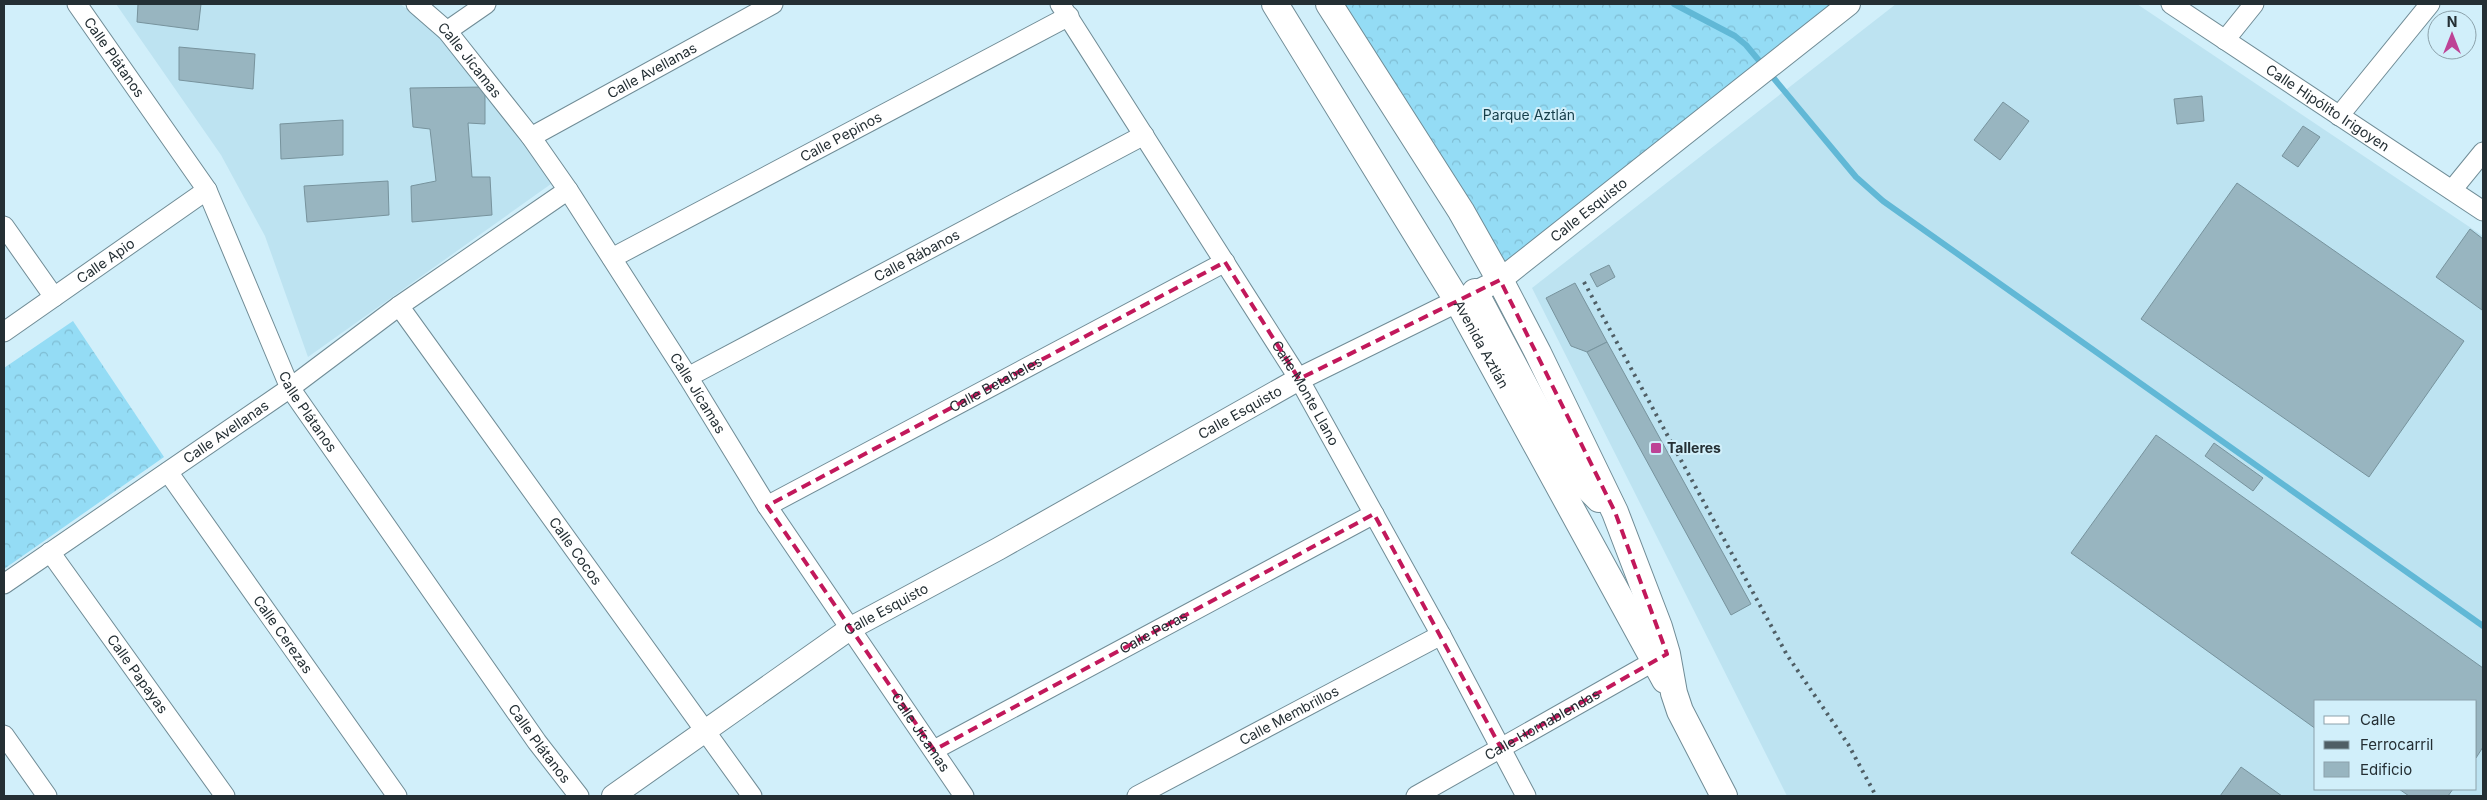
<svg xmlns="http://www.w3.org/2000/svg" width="2487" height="800" viewBox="0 0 2487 800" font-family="Inter,sans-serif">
  <defs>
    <pattern id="forest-crowns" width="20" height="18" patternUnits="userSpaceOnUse" patternTransform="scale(1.25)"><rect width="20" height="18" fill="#94dcf5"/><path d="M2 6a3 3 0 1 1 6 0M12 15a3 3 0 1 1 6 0" fill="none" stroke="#7fbdd3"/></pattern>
  </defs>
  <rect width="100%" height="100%" fill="#d1effa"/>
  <g fill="#bde3f1" fill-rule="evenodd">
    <polygon points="116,4 400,4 443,35 558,179 308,357 265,236 221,155"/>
    <path d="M1896 4H2137L2483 236V796H1787L1532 288ZM2316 701H2476V789H2316Z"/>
  </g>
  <g fill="url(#forest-crowns)">
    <polygon points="1327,4 1849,4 1500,280"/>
    <polygon points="73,321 164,457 4,569 4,368"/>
  </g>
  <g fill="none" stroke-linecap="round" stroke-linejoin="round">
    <polyline stroke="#61b8d6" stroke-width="6" points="1674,4 1735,36 1746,45 1856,177 1883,201 2483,626"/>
  </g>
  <g fill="#98b5c0" stroke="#77939d">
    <polygon points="138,4 201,4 198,30 137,22"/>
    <polygon points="179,47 255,54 253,89 179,80"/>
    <polygon points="485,87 485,124 468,123 472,177 490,177 492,215 412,222 411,186 436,181 430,129 413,127 410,88"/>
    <polygon points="2202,96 2204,121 2177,124 2174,99"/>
    <polygon points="2003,102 2029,121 2000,160 1974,140"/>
    <polygon points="343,120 343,155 281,159 280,124"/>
    <polygon points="2303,126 2320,137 2298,167 2282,156"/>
    <polygon points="388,181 389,215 307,222 304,186"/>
    <polygon points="2237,183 2464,341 2369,477 2141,319"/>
    <polygon points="2470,229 2483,239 2482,310 2436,277"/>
    <polygon points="1609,265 1615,277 1597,287 1590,274"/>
    <polygon points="1575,283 1607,342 1587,352 1571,346 1546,298"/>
    <polygon points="1607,342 1751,604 1731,615 1587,352"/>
    <polygon points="2156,435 2483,668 2483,747 2476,758 2476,701 2316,701 2316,729 2071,553"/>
    <polygon points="2214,443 2263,478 2253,491 2205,456"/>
    <polygon points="2241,767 2282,796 2220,796"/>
    <polygon points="2399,789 2453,789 2448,796 2409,796"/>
  </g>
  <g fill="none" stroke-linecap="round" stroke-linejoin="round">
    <defs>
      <g id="minor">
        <path id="s1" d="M77 4 207 190 290 388 537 742 579 796"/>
        <path id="s2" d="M416 4 447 31 531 137 568 190 688 377 767 506 964 796"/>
        <path id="s3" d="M1060 4 1299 379 1441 635 1526 796"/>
        <path id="s4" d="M2171 4 2483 211"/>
        <polyline points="447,31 486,4"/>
        <polyline points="2225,40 2254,4"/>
        <polyline points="2339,116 2430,4"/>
        <path id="s5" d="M531 137 773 4"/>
        <polyline points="2452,190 2483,152"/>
        <polyline points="4,226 54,297"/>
        <path id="s6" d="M612 258 1069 16"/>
        <path id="s7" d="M399 306 752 796"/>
        <path id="s8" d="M4 332 207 190"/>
        <path id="s9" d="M688 377 1144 135"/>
        <path id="s10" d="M168 472 397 796"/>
        <path id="s11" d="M767 506 1225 262"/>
        <path id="s12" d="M50 552 225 796"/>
        <path id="s13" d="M4 584 290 388 399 306 568 190"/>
        <polyline points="4,735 47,796"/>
        <path id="s14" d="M934 750 1374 514"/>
        <path id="s15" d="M1137 796 1441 635"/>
        <path id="s16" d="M1416 796 1665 655"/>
      </g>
      <g id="tertiary">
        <path id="s17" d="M613 796 851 628 998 549 1299 379 1500 280 1849 4"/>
      </g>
      <g id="secondary">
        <path id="s18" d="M1275 4 1457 300 1665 680"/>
        <polyline points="1329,4 1461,211 1500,280 1538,353 1615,512 1659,627 1667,654 1674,693 1680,711 1724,796"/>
        <polyline points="1475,292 1556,445 1583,483 1599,499"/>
      </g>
    </defs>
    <use href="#minor" stroke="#708c96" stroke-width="21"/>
    <use href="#tertiary" stroke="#708c96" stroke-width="24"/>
    <use href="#secondary" stroke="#708c96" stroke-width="28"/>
    <use href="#minor" stroke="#fff" stroke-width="19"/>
    <use href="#tertiary" stroke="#fff" stroke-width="22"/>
    <use href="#secondary" stroke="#fff" stroke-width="26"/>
    <polyline stroke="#4f5e65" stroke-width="4" stroke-dasharray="2.5 5" stroke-linecap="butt" points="1584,282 1787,655 1848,744 1876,796"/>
  </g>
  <path fill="none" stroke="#c2185b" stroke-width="4" stroke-dasharray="10 6" stroke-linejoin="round" d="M1225 262 1299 379 1500 280 1615 512 1667 654 1501 748 1374 514 934 750 767 506Z"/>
  <rect fill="#bd4396" stroke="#d1effa" stroke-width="2" x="1650" y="442" width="12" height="12" rx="2.5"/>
  <g text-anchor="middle" stroke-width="4" stroke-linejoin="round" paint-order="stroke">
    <g font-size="14" fill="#242f34" stroke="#d1effa">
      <text dy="5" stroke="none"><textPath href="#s1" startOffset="65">Calle Plátanos</textPath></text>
      <text dy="5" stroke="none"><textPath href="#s2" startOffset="78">Calle Jícamas</textPath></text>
      <text dy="5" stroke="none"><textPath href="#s5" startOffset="138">Calle Avellanas</textPath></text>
      <text dy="5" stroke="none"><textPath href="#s4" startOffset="188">Calle Hipólito Irigoyen</textPath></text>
      <text dy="5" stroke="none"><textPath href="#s6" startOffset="259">Calle Pepinos</textPath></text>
      <text dy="5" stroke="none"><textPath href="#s17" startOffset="1141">Calle Esquisto</textPath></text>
      <text dy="5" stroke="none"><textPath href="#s9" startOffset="259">Calle Rábanos</textPath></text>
      <text dy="5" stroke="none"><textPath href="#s8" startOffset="124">Calle Apio</textPath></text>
      <text dy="5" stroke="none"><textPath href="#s18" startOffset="398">Avenida Aztlán</textPath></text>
      <text dy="5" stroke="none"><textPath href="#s11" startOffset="259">Calle Betabeles</textPath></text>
      <text dy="5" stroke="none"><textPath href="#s3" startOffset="460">Calle Monte Llano</textPath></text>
      <text dy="5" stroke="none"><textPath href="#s2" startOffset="482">Calle Jícamas</textPath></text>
      <text dy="5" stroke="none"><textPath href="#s1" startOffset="471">Calle Plátanos</textPath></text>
      <text dy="5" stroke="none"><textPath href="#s17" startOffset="736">Calle Esquisto</textPath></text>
      <text dy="5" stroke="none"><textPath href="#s13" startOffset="269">Calle Avellanas</textPath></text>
      <text dy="5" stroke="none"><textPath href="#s7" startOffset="302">Calle Cocos</textPath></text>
      <text dy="5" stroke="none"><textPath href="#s17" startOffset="331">Calle Esquisto</textPath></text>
      <text dy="5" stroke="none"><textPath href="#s14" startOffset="249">Calle Peras</textPath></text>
      <text dy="5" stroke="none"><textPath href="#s10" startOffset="199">Calle Cerezas</textPath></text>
      <text dy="5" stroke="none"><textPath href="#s12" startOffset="150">Calle Papayas</textPath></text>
      <text dy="5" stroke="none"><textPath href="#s15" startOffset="172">Calle Membrillos</textPath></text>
      <text dy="5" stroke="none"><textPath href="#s16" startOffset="145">Calle Hornablendas</textPath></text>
      <text dy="5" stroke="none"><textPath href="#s2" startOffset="888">Calle Jícamas</textPath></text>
      <text dy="5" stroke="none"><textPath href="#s1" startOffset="876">Calle Plátanos</textPath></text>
    </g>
    <g font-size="14" fill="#153e4a" stroke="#d1effa">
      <text x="1529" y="120">Parque Aztlán</text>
    </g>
    <g font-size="14" font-weight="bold" fill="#242f34" stroke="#d1effa" text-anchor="start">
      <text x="1667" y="453">Talleres</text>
    </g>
  </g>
  <rect width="2487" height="800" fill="none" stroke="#242f34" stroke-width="10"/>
  <rect x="2314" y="700" width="162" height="90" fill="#d1effa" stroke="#8ca2ab"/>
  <rect x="2324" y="716" width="25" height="8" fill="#ffffff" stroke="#8ca2ab"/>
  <text x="2360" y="725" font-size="15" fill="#242f34">Calle</text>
  <rect x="2324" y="741" width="25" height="8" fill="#4f5e65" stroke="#8ca2ab"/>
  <text x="2360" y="750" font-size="15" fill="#242f34">Ferrocarril</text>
  <rect x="2324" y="762" width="25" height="15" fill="#98b5c0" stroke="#8ca2ab"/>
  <text x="2360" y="775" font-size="15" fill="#242f34">Edificio</text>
  <g transform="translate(2452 35)"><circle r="24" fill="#d1effa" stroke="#8ca2ab"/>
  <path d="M0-4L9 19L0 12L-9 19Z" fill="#bd4396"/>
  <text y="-8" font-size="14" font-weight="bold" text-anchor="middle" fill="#242f34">N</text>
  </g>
</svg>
